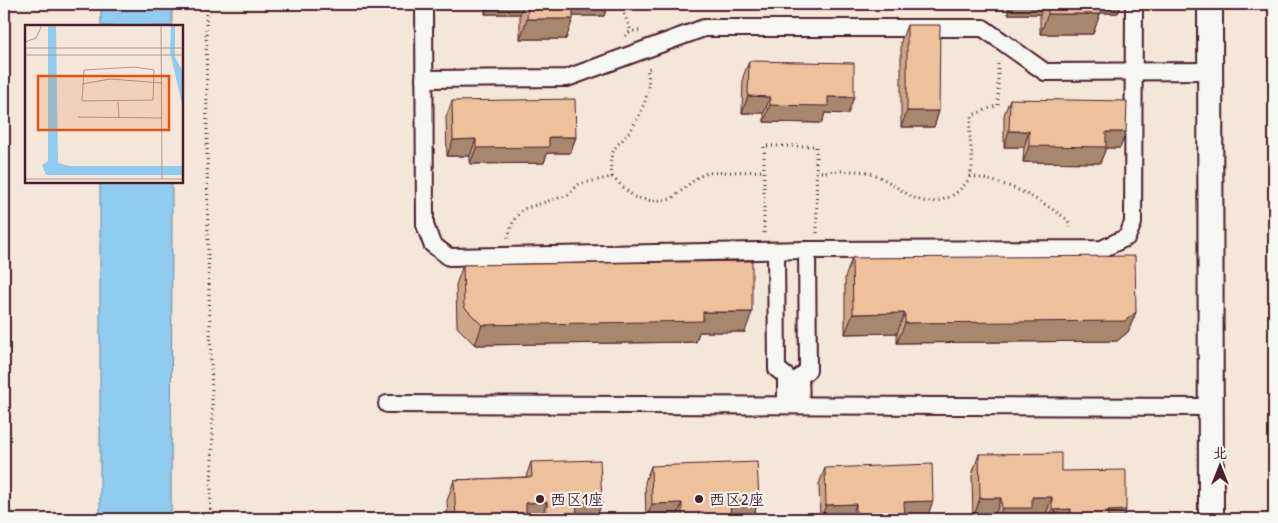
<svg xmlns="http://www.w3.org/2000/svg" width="1278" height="523" viewBox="0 0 1278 523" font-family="'Patrick Hand','LXGW WenKai TC',sans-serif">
  <rect width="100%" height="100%" fill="#f4e6d8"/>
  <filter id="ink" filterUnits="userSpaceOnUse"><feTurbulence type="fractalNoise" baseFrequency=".02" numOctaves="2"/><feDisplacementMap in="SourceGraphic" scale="10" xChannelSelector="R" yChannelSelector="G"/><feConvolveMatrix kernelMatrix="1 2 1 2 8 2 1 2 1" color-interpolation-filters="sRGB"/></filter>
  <g filter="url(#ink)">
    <g fill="#90ccf0" stroke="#7487a1">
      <rect x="101" y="4" width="71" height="22"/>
      <polygon points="100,181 172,181 171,519 100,519"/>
    </g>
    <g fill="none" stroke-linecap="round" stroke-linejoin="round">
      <defs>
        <g id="street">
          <polyline points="424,4 425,225 432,244 449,257 807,250 1102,249 1127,237 1133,223 1134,4"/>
          <polyline points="424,79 567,78 704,28 983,28 1045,72 1211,71"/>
          <polyline points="776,251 777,369 786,376 786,404"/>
          <polyline points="387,404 1212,407"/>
          <polyline points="801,404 800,377 808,370 807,250"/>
        </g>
        <polyline id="secondary" points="1210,4 1211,519"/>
      </defs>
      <use href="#street" stroke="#4a1f2b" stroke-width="20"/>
      <use href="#secondary" stroke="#4a1f2b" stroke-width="28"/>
      <g stroke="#4a1f2b" stroke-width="3" stroke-dasharray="1 4" stroke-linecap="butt">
        <polyline points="206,4 208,255 213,430 210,519"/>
        <polyline points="624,4 624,14 631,31"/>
        <polyline points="799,4 807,9"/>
        <polyline points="776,10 784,4"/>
        <polyline points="625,36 631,31 642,31"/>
        <path d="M816 172C830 172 858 169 870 173 900 182 917 216 953 195 959 191 968 183 970 175 977 156 964 135 973 115L998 105V62"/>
        <path d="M970 176C1011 183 1034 196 1068 220L1071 231"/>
        <polyline points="612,177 634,197 652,201 671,199 698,177 707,173 764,171"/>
        <polyline points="764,233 764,146 816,146 817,233"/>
        <path d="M508 238 513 221 523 209 568 195 579 184 612 177C611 168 609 158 614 150 617 144 623 140 627 135 640 118 653 90 647 69L650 68"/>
      </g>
      <use href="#street" stroke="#f6f6f2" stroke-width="16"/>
      <use href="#secondary" stroke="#f6f6f2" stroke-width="24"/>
    </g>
    <g fill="#cda687" stroke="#4a1f2b">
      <polygon points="485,4 608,4 604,16 573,16 566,39 520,39 520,14 485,14"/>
      <polygon points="1008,4 1122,4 1118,13 1100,13 1093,34 1040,34 1040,14 1008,14"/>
      <polygon points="907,25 939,111 934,127 901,127 901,41"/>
      <polygon points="749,61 848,114 825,113 822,123 764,122 764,113 742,113 743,77"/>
      <polygon points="1010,99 1126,132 1120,148 1106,148 1100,163 1023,162 1024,147 1004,147 1004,115"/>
      <polygon points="452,101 576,137 570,153 547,153 544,163 470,164 470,156 447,156 446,117"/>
      <polygon points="852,258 1136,312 1128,332 1117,341 897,343 897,333 845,334 845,278"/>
      <polygon points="463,265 745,332 699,332 696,342 475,345 457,327 456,285"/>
      <polygon points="979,454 1061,471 1123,519 1045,519 1045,517 1029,518 1028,519 973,519 972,475"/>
      <polygon points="531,462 602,502 596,519 448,519 447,501 454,480 526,477"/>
      <polygon points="651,466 759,500 753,516 731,517 731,519 646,519 645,482"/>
      <polygon points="825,468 927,518 905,518 905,519 820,519 819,484"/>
    </g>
    <g fill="#a7876e" stroke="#4a1f2b">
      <polygon points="489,4 524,4 520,14 485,14"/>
      <polygon points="571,4 608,4 604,16 566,16"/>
      <polygon points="682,4 734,4 733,7 681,7"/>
      <polygon points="874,4 926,4 925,8 873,8"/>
      <polygon points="1012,4 1044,4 1040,14 1008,14"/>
      <polygon points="1096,4 1122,4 1118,13 1093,13"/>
      <polygon points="1048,14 1100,14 1093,34 1040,34"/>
      <polygon points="527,19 573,19 566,39 520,39"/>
      <polygon points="748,96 770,97 764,113 742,113"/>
      <polygon points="828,97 854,97 848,114 825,113 822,123 764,122 770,105"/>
      <polygon points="907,111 939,111 934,127 901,127"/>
      <polygon points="1009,131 1029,131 1024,147 1004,147"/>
      <polygon points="1106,132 1126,132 1120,148 1106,148 1100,163 1023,162 1029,146"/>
      <polygon points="549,137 576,137 570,153 547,153 544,163 470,164 476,148"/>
      <polygon points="476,139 470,156 447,156 453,140"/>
      <polygon points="703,312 752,312 745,332 699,332 696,342 475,345 482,325"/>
      <polygon points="1136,312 1128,332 1117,341 897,343 905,323"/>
      <polygon points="905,313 897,333 845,334 853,314"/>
      <polygon points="1032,497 1052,497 1045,517 1029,518 1028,519 998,519 1002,508"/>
      <polygon points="980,498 1001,498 994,518 973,519"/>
      <polygon points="759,500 753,516 724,517 730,501"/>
      <polygon points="933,501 927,518 898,519 904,502"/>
      <polygon points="547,502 541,519 509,519 511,514 526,503"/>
      <polygon points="602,502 596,519 546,519 548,515 576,503"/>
      <polygon points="682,503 676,519 646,519 652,504"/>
      <polygon points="856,504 851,519 821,519 826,505"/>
      <polygon points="1071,509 1067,519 1049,519 1052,510"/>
      <polygon points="1126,510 1123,519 1105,519 1108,511"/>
    </g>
    <g fill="#eec19d" stroke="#4a1f2b">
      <polygon points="528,4 573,4 573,19 527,19"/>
      <rect x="1048" y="4" width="52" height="10"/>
      <polygon points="907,25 940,25 939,111 907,111"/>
      <polygon points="749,61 854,63 854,97 828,97 828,106 770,105 770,97 748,96"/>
      <polygon points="575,99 576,137 549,137 549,147 476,148 476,139 453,140 452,101"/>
      <polygon points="1010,99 1127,101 1126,132 1106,132 1106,147 1029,146 1029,131 1009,131"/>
      <polygon points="1135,256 1136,312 1125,321 905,323 905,313 853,314 852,258"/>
      <polygon points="752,261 752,312 703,312 703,321 482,325 464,307 463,265"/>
      <polygon points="1061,453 1061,471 1126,470 1126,510 1108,511 1108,519 1071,519 1071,509 1052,510 1052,497 1032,497 1032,508 1002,508 1001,498 980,498 979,454"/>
      <polygon points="600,460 602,502 576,503 577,513 548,515 547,502 526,503 526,513 511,514 511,519 456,519 454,480 532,477 531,462"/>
      <polygon points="757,462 759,500 730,501 731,519 682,519 682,503 652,504 651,466"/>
      <polygon points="932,464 933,501 904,502 905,519 856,519 856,504 826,505 825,468"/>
    </g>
  </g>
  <g fill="#4a1f2b" stroke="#f6f6f2" stroke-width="2">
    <circle cx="540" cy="499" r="5"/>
    <circle cx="699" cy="499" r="5"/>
  </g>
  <g text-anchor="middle" stroke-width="4" stroke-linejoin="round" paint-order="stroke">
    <g font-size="16" fill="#4a1f2b" stroke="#f6f6f2" text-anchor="start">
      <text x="550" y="505">西区1座</text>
      <text x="709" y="505">西区2座</text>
    </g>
  </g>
  <g transform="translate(25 25)">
    <rect width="158" height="158" fill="#f4e6d8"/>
    <path d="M23 0H31L33 138 45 141H157V150H21L17 140 23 136ZM146 0H150V32L157 45V79L145 27Z" fill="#90ccf0"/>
    <path fill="none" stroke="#b09693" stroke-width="1" d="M136 0 137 154M0 17 11 13 17 0M0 23H158M0 30H158M110 42 129 45 128 75 57 76 59 45ZM57 59 85 54 137 58M93 77 94 92M53 92 137 93M0 154H158"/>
    <path fill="#e0560e" fill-opacity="0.15" stroke="#e0560e" stroke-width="2.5" d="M13 51H144V105H13Z"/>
    <rect width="158" height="158" fill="none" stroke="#4a1f2b" stroke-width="2.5"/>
  </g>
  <rect width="1278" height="523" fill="none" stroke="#f6f6f2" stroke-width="20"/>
  <rect x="10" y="10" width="1258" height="503" fill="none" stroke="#4a1f2b" stroke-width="2" filter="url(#ink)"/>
  <g transform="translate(1220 466)" stroke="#f6f6f2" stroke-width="4" paint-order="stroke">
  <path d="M0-4L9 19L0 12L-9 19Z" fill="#4a1f2b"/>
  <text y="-8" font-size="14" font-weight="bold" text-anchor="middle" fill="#4a1f2b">北</text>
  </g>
</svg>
